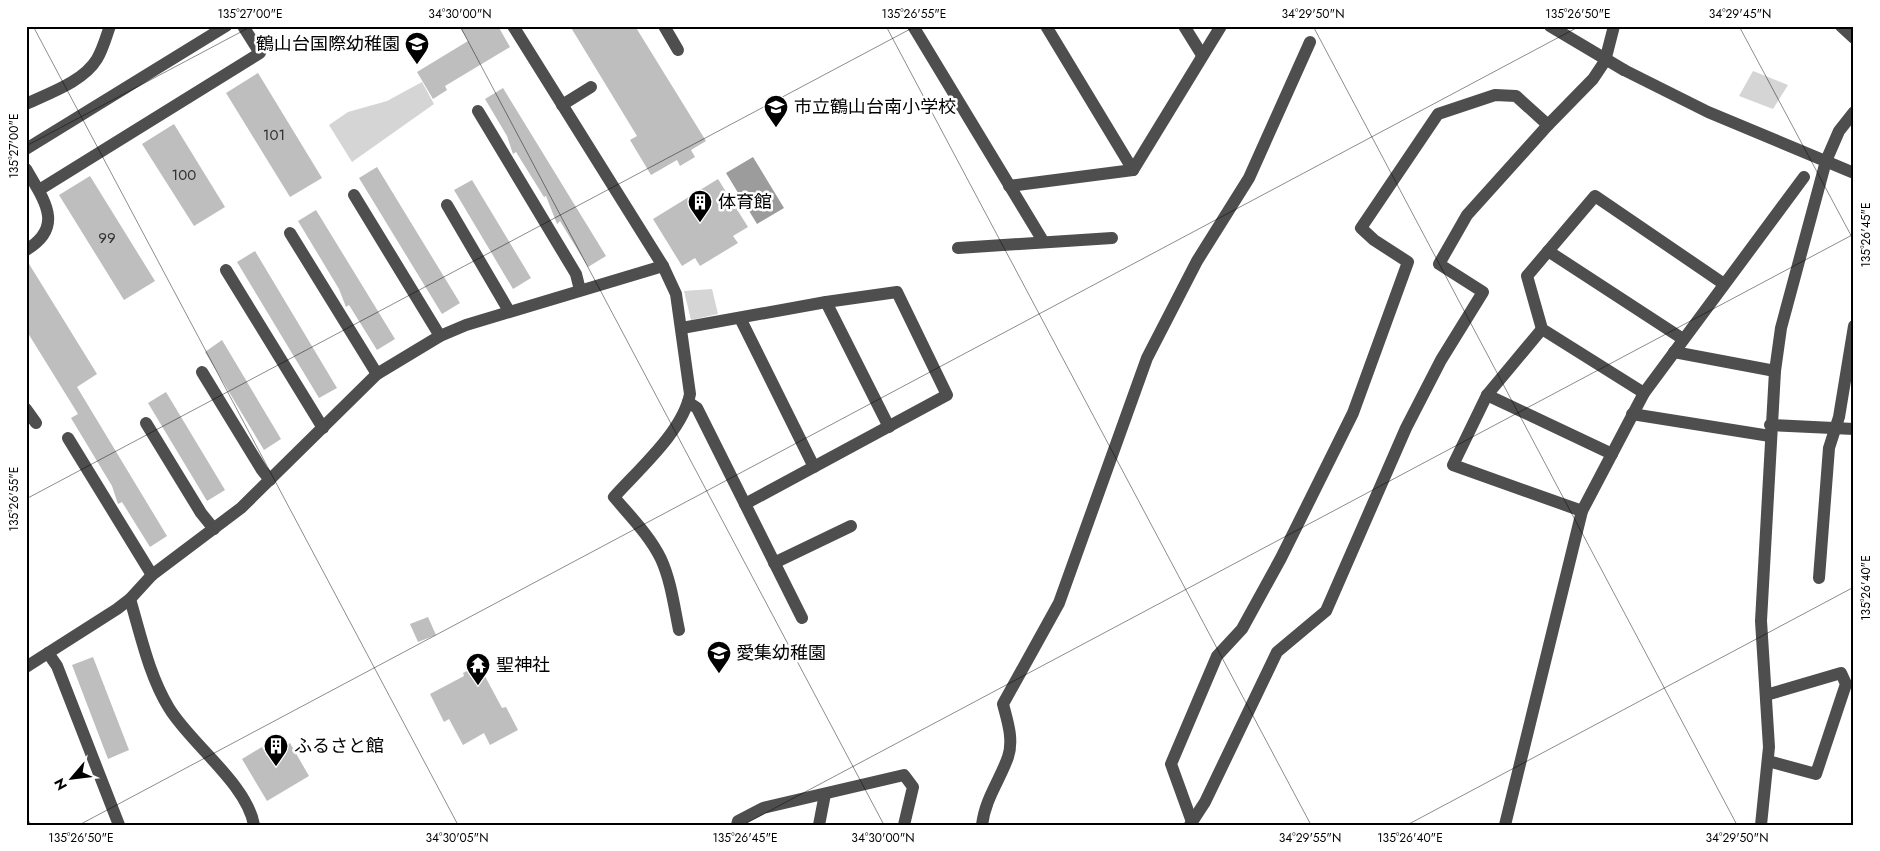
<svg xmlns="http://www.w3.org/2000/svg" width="1880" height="851" viewBox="0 0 1880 851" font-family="Jost,'Noto Sans JP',sans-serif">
  <rect width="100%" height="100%" fill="#fff"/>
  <g fill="#d5d5d5">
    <polygon points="1753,71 1788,85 1773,109 1739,96"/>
    <polygon points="422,82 434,104 352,162 329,125 348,112 387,101"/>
    <polygon points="712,289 718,314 691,320 684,291"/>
  </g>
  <polygon fill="#9c9c9c" points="753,157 784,208 757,224 726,173"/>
  <g fill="#bebebe">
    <polygon points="459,26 498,26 510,47 445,86 447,90 433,99 417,72 468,41"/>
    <polygon points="570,26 635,26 706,141 691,150 695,157 680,166 677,160 651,175 630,140 637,136"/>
    <polygon points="258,73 322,178 290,197 226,93"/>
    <polygon points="503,88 606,256 588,267 560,221 557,224 546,196 544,197 516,152 513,154 507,136 485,99"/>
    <polygon points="174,124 225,207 194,226 142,144"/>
    <polygon points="377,167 460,303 442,314 359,178"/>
    <polygon points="90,176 155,281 124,300 59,195"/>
    <polygon points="718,179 748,227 733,236 738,243 700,266 695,258 682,266 653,219"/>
    <polygon points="472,180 531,278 513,289 454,190"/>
    <polygon points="316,210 395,339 377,350 349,305 346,307 339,289 298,221"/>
    <polygon points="255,251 337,388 319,398 237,262"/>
    <polygon points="26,259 97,374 77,387 167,536 150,547 122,502 118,504 112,486 71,418 78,414 26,330"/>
    <polygon points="222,340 281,439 264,450 205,352"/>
    <polygon points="166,392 225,490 207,501 148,403"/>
    <polygon points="428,617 436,635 418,642 410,624"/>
    <polygon points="93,657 129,750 108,759 72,665"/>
    <polygon points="479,665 502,708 506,707 518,730 490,745 484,733 463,745 449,719 444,722 430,694 464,676 463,673"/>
    <polygon points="290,743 309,776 267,801 242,759 262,747 267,756"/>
  </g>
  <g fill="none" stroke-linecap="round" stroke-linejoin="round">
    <g stroke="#4e4e4e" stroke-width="12">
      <path d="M513 26 663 266 676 294 690 394C683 431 639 469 614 497 630 516 650 536 661 559 671 581 674 606 679 630"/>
      <polyline points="664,26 678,50"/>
      <polyline points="913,26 1043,241"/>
      <polyline points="1046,26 1133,170"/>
      <polyline points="1184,26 1202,55"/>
      <polyline points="1841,26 1854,38"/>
      <polyline points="1624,70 1708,112 1854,173"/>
      <path d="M26 104C49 93 83 82 97 59 103 49 106 37 110 26"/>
      <polyline points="562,105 591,87"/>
      <polyline points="478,111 576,274 580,290"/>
      <polyline points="26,149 226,26"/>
      <path d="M26 169C43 199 66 226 26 250"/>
      <polyline points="1009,186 1133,170 1221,26"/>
      <polyline points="39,190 260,53 243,26"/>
      <polyline points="354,195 440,336"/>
      <polyline points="447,205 509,311"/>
      <polyline points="290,233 377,374"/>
      <polyline points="958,248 1112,238"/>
      <polyline points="1548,251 1683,339"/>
      <polyline points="226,270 323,428"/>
      <polyline points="826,302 889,427"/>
      <polyline points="740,318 814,467"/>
      <polyline points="682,328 826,302 897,292 947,395 745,504"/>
      <polyline points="1542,329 1487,395 1453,465 1582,511"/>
      <polyline points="1674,352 1775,371"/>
      <polyline points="202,372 262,470 270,480"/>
      <polyline points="1644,393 1542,329 1527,276 1595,196 1724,284"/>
      <polyline points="1487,395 1612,454"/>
      <polyline points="688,402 697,408 802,618"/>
      <polyline points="26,409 36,423"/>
      <polyline points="1632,414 1770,436"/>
      <polyline points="146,423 201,513 214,529"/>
      <polyline points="1770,425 1854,429"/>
      <polyline points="68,438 152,575"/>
      <polyline points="774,563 851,526"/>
      <polyline points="1819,578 1829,448 1839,417 1854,326"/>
      <path d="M130 599C141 636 149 675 169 708 190 743 247 784 254 825"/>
      <polyline points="48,653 57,666 119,825"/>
      <polyline points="26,667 117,609 130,599 152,575 241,508 377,374 440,336 466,325 663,266"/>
      <polyline points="1766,695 1841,673 1846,684 1816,774 1768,761"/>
      <polyline points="1192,822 1171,764 1217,656 1242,629 1281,558 1353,413 1408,262 1374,240 1361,228 1438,114 1495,95 1516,96 1548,125"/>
      <polyline points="737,825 738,821 763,808 904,775 913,787 904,825"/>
      <polyline points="819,825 825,794"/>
      <path d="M982 825C985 799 1000 780 1008 757 1014 739 1007 720 1003 704L1059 603 1147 358 1197 261 1249 178 1310 42"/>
      <polyline points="1190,825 1205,802 1277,652 1326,611 1406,428 1441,360 1483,292 1439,264 1467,215 1548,125 1593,79 1605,61 1614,26"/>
      <polyline points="1505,825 1582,511 1644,393 1804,177"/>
      <polyline points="1761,825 1769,747 1761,621 1775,371 1781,328 1826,161 1839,131 1854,112"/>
    </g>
    <polyline stroke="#4e4e4e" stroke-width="12" points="1550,26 1624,70"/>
  </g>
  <path fill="none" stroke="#000" stroke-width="1" stroke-opacity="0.45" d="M33 26 458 825M460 26 884 825M886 26 1311 825M1313 26 1737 825M1739 26 1854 241M26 146 252 26M26 499 916 26M26 816 31 825M79 825 1580 26M743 825 1854 234M1407 825 1854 587"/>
  <defs>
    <symbol id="school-pin" viewBox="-11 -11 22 30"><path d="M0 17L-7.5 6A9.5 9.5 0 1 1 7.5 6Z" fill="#000" stroke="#fff"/><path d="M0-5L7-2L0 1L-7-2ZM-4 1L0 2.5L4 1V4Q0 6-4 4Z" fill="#fff"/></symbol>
    <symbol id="building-pin" viewBox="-11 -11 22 30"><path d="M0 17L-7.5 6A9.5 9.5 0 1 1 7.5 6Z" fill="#000" stroke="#fff"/><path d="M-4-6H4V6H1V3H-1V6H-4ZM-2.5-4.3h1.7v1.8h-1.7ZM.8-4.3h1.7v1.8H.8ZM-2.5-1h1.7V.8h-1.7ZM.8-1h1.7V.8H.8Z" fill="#fff"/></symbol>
    <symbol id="temple-pin" viewBox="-11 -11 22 30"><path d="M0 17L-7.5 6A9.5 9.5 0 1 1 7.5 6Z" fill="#000" stroke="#fff"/><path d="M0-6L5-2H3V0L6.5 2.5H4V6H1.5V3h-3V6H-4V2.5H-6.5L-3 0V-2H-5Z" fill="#fff"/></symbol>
  </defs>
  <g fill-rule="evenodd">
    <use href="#school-pin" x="403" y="30" width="28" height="38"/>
    <use href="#school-pin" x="762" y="93" width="28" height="38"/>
    <use href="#building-pin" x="686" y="188" width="28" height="38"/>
    <use href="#school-pin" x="705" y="639" width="28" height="38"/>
    <use href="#temple-pin" x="464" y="651" width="28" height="38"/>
    <use href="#building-pin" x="262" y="732" width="28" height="38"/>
  </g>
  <g text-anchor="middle" stroke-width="5" stroke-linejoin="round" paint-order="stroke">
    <g font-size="15" fill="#303030">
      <text x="274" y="140">101</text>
      <text x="184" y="180">100</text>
      <text x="107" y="243">99</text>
    </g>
    <g font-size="18" fill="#000" stroke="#fff" text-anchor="start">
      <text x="400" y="50" text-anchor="end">鶴山台国際幼稚園</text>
      <text x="794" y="113">市立鶴山台南小学校</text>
      <text x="718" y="208">体育館</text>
      <text x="736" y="659">愛集幼稚園</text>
      <text x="496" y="671">聖神社</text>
      <text x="294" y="752">ふるさと館</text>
    </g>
  </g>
  <rect width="1880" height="851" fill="none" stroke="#ffffff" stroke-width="55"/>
  <g transform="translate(72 778) rotate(242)" stroke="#ffffff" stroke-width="4" paint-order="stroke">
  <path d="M0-4L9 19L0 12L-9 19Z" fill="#000000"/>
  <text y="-8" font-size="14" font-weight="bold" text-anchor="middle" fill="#000000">N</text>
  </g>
  <rect x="28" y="28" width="1824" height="796" fill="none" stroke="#000" stroke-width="2"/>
  <g font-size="12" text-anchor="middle" fill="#000">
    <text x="250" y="18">135°27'00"E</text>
    <text x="460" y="18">34°30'00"N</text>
    <text x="914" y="18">135°26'55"E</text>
    <text x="1313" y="18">34°29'50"N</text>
    <text x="1578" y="18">135°26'50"E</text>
    <text x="1740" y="18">34°29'45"N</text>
    <text transform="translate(14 146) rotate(-90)" y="4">135°27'00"E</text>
    <text transform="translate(1866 235) rotate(-90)" y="4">135°26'45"E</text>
    <text transform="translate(14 499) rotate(-90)" y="4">135°26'55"E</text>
    <text transform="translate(1866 588) rotate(-90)" y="4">135°26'40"E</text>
    <text x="81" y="842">135°26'50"E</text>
    <text x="457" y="842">34°30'05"N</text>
    <text x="745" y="842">135°26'45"E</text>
    <text x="883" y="842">34°30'00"N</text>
    <text x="1310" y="842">34°29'55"N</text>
    <text x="1410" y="842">135°26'40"E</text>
    <text x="1737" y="842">34°29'50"N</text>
  </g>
</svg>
